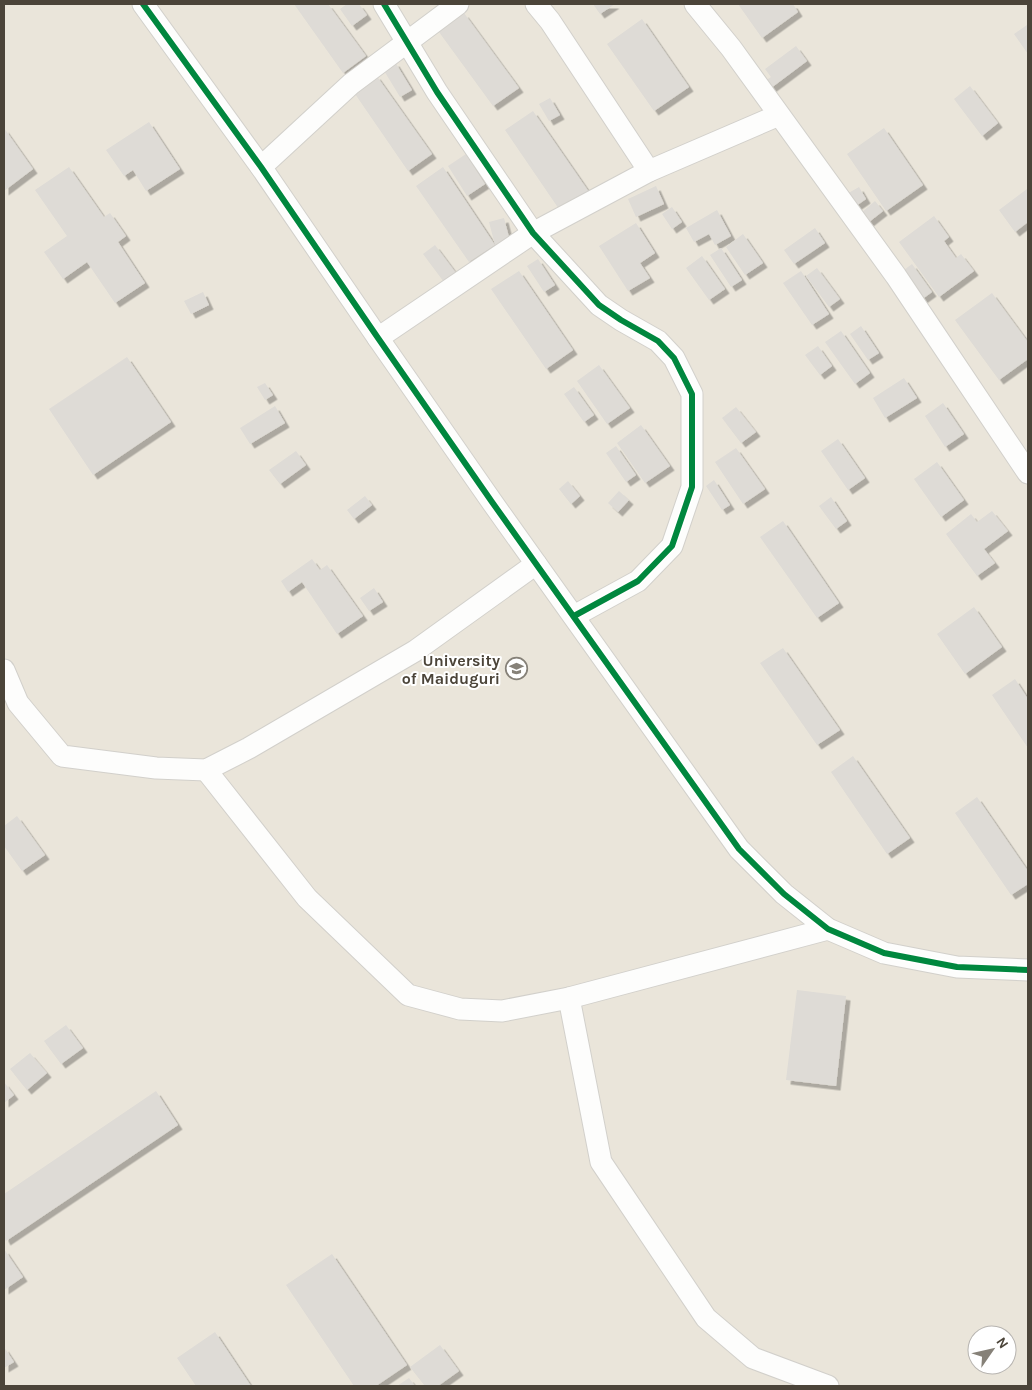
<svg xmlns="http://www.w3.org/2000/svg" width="1032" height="1390" viewBox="0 0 1032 1390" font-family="Karla,sans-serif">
  <defs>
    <filter id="shadow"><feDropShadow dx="4.5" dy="4.5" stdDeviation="0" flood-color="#0004"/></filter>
  </defs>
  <rect width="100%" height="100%" fill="#f4f2ee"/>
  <path fill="#eae5da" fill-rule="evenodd" d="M4 4H1028V1386H4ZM977 1335H1007V1365H977Z"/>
  <g fill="#dedbd6" filter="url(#shadow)">
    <polygon points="294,4 328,4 366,56 343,73"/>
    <polygon points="347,4 359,4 367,15 352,26 340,9"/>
    <polygon points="593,4 615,4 600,14"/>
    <polygon points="738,4 793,4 798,12 762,38"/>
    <polygon points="464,13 519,88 493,106 439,32"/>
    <polygon points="642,19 689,87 654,111 607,44"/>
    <polygon points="1027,25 1028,26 1028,54 1014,34"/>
    <polygon points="796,46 807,61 771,88 765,81 771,77 765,69"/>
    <polygon points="395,62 412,90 400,97 383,69"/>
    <polygon points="376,75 432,154 408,171 353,91"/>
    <polygon points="970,86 998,123 982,136 954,99"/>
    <polygon points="550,98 560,115 549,121 539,104"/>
    <polygon points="533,111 589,192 561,212 505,130"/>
    <polygon points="149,122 180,169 146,191 133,170 124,176 106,150"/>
    <polygon points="4,128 33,169 4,191"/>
    <polygon points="884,128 923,185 886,211 847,154"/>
    <polygon points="466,154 485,184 467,196 448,166"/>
    <polygon points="69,167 104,217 110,213 126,236 118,242 145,283 115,303 87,262 63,279 44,252 67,236 35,190"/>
    <polygon points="443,167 495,245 489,222 504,218 510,241 495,245 469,262 416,186"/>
    <polygon points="656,186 664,204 636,217 628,199"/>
    <polygon points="859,187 866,199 853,208 845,195"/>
    <polygon points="1027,189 1028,191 1028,222 1015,232 999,210"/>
    <polygon points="875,201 883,211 869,222 861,213"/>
    <polygon points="672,207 682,222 672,229 662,214"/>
    <polygon points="717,210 731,236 715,245 709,234 694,242 686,228"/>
    <polygon points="934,216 949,237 944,241 956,258 961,254 974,271 939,297 899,242"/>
    <polygon points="636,223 655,253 640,263 650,278 628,291 599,246"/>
    <polygon points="815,228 825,243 794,264 784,250"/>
    <polygon points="743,234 763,263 745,275 726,247"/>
    <polygon points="435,245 456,273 444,282 423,254"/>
    <polygon points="721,248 742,280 731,287 710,255"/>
    <polygon points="702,256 725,289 709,300 686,268"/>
    <polygon points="538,259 555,285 544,292 527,266"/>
    <polygon points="912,264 932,292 921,300 900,273"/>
    <polygon points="817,268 840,299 829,307 806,276"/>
    <polygon points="519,271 573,350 546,369 491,289"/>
    <polygon points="801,271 829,314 812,325 783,283"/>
    <polygon points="203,292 209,305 191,314 184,301"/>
    <polygon points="992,293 1028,342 1028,359 999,380 955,320"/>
    <polygon points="861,326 879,353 868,360 850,334"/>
    <polygon points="841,331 870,373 855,384 825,342"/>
    <polygon points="818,346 832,366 820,375 805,355"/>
    <polygon points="127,357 171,422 93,475 49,409"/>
    <polygon points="599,365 630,408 607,424 577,381"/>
    <polygon points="904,378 917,398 885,418 873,398"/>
    <polygon points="265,383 273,395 265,400 257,387"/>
    <polygon points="574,387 594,415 584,422 564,394"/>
    <polygon points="943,403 964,434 945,447 925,416"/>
    <polygon points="275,406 285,423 250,444 240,428"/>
    <polygon points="736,407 756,432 741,443 722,418"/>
    <polygon points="641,425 670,466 645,483 617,443"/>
    <polygon points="838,439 865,478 848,490 821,451"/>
    <polygon points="616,446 636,475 626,482 606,453"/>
    <polygon points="736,448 765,489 743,504 715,462"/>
    <polygon points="296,451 306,465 280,484 269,470"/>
    <polygon points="937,462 964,500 941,517 914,479"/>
    <polygon points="714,480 730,505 722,510 706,486"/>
    <polygon points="568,481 580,496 571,504 559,489"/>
    <polygon points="619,491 629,500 618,512 608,503"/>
    <polygon points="365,496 372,505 354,519 347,510"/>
    <polygon points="831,497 847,521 836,529 819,506"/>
    <polygon points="992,511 1008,531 984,549 995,563 977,576 946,534 971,514 977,522"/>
    <polygon points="783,521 839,603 817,618 760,537"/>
    <polygon points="312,559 320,570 327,565 363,616 337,634 302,582 288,592 281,581"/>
    <polygon points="374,588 383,602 369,611 360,598"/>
    <polygon points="974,607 1002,647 965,674 937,634"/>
    <polygon points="783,648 840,730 817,745 760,663"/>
    <polygon points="1015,679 1028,699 1028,748 992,695"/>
    <polygon points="853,756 910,838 887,854 831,772"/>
    <polygon points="977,797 1028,871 1028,884 1011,895 955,813"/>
    <polygon points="17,816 45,855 22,871 4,846 4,826"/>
    <polygon points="797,990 846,996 836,1086 786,1080"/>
    <polygon points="66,1025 83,1048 61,1064 44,1041"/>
    <polygon points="30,1053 47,1073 27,1090 10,1069"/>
    <polygon points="4,1082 14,1095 4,1103"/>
    <polygon points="156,1091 178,1125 6,1241 4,1237 4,1194"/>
    <polygon points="4,1249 23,1277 4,1290"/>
    <polygon points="332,1254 407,1365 376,1386 354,1386 286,1285"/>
    <polygon points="215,1332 251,1386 196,1386 177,1358"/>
    <polygon points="440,1345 459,1371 438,1386 425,1386 410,1367"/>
    <polygon points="4,1347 14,1362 4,1368"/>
    <polygon points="409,1378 415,1386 397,1386"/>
  </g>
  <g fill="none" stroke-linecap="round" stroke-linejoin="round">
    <defs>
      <g id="street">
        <polyline points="143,4 261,167 378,338 492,502 739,849 784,894 828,929 884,953 957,967 1028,970"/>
        <polyline points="384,4 437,92 533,233 599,305 621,320 658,341 674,358 692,394 692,487 672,546 638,581 574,616"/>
        <polyline points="536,4 550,21 649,171"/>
        <polyline points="695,4 731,48 896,276 1028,473"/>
        <polyline points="261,167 351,84 458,4"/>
        <polyline points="378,338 533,233 649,171 779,115"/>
        <polyline points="4,670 18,703 62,756 156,768 206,770 249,748 415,651 536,564"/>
        <polyline points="206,770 307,898 408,995 460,1009 502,1011 569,998 828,929"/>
        <polyline points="569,998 601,1162 706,1318 753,1358 828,1386"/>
      </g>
    </defs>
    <use href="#street" stroke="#d2d0cb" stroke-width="23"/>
    <use href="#street" stroke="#fdfdfc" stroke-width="21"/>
    <defs>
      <g id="cycleway">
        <polyline points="143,4 261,167 378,338 492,502 739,849 784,894 828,929 884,953 957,967 1028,970"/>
        <polyline points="384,4 437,92 533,233 599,305 621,320 658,341 674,358 692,394 692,487 672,546 638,581 574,616"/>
      </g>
    </defs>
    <use href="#cycleway" stroke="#fff" stroke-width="9"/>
    <use href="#cycleway" stroke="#00873e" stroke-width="6"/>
  </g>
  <defs>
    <symbol id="university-ring" viewBox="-11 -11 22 22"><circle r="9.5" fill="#fff" stroke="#868178" stroke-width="1.5"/><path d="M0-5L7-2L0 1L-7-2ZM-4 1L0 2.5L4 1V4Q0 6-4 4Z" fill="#868178"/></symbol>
  </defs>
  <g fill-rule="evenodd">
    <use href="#university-ring" x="504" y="656" width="25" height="25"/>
  </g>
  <g text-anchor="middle" stroke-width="4" stroke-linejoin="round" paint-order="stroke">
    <g font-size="16" font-weight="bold" fill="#4b4439" stroke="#fff" text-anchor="end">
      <text x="500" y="666">University<tspan x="500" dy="18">of Maiduguri</tspan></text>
    </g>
  </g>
  <rect width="1032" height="1390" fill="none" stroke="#4b4439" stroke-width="10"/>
  <g transform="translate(992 1350) rotate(56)"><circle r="24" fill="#ffffff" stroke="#b7b4b0"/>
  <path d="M0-4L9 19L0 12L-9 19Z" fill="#868178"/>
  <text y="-8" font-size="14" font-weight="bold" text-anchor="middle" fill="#4b4439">N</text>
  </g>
</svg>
